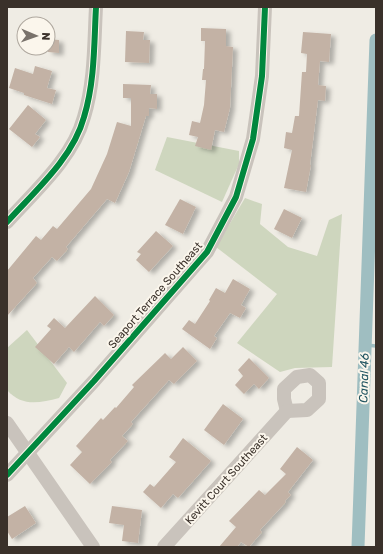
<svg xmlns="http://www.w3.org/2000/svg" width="383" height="554" viewBox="0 0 383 554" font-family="Rubik,sans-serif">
  <defs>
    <filter id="shadow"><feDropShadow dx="4.5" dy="2.5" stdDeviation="2" flood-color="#0004"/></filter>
  </defs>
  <rect width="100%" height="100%" fill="#efece4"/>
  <g fill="#ced6be">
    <polygon points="167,137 239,151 239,164 222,202 155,170"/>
    <polygon points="245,198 262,204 260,224 288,247 317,256 329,220 342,214 332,367 295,368 280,372 237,343 277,294 216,247"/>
    <path d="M27 330 67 383 59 398C39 403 22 407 7 390V348Z"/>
  </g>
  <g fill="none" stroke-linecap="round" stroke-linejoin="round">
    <polyline stroke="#9fbec1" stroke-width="3.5" points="365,345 376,346"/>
    <polyline stroke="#9fbec1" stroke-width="13" points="358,547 376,40"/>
  </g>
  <g fill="#c3b2a5" filter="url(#shadow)">
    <polygon points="201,28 226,29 226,46 233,47 230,108 224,132 215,130 211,150 195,146 198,137 189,135 192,121 200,123 204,105 206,80 202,80 203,69 204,69 205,41 201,41"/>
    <polygon points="126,31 144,32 143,40 150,40 149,63 125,62"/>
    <polygon points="303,32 331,34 329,62 320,61 318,85 326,86 325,101 318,100 310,165 311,165 306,192 284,188 292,150 284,148 286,132 292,133 295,116 299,116 302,72 306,72 307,54 301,53"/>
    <polygon points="48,39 59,40 59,53 48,52"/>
    <polygon points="35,66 52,71 47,88 56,90 52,104 24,95 24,93 9,88 15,68 33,74"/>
    <polygon points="123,84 151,85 150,94 157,94 157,109 149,108 149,116 146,116 129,172 115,203 107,199 66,247 68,249 57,261 52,257 33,278 37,283 7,316 7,271 36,236 41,240 53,226 57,229 91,189 107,154 117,122 131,126 131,98 123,98"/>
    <polygon points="28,105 46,120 35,134 40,137 32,147 9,129"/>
    <polygon points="180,199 196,207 183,234 165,225"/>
    <polygon points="284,209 302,218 292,238 274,229"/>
    <polygon points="156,231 173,246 149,272 136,260 141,254 137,252"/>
    <polygon points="233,279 250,289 241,305 246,308 240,318 230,313 214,336 217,338 210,349 182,329 189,320 195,324 210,301 209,300 216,288 225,293"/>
    <polygon points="95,296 114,315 104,326 100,322 74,352 69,347 54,364 35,347 51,329 47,326 54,318 65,328"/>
    <polygon points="183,347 197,361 174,384 169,380 131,422 133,424 122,436 128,441 110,460 112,462 90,484 70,465 82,452 76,446 101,418 103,420 115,407 116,408 134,387 132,385 165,353 171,359"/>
    <polygon points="249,358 269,378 259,389 254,384 244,394 235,385 243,376 238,370"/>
    <polygon points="223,404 243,419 224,445 204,430"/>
    <polygon points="183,438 211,461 178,498 173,494 161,508 143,492 150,484 154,487 176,462 169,457"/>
    <polygon points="297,447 313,460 288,492 291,495 285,501 286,502 260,530 262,532 249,547 241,542 237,547 219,547 236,527 229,521 259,490 265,495 286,474 280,469"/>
    <polygon points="25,506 36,523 12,539 7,531 7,517"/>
    <polygon points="112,506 142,510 138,543 122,541 124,525 109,523"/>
  </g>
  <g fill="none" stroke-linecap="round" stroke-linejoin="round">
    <g stroke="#c9c3bc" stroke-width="14">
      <path d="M7 222C35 191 73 158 84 117 95 81 94 43 96 7"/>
      <polygon points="310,375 319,383 319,399 307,410 287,411 284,399 284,389 297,377"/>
      <polyline points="7,423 93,547"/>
      <polyline points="7,475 94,381 207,252 236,197 253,139 262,76 265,7"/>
      <polyline points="164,547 287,411"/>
    </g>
    <defs>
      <g id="cycleway">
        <path d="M7 222C35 191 73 158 84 117 95 81 94 43 96 7"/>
        <polyline points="7,475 94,381 207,252 236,197 253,139 262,76 265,7"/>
      </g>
    </defs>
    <use href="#cycleway" stroke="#fbf6ec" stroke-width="8"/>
    <use href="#cycleway" stroke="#00873e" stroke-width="6"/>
  </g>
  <g text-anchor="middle" stroke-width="4" stroke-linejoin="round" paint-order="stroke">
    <g font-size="11" fill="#3a312a" stroke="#fbf6ec">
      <text transform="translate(155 295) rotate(-49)" y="4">Seaport Terrace Southeast</text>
      <text transform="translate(226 479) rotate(-48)" y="4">Kevitt Court Southeast</text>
    </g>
    <g font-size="12" font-style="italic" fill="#1d525e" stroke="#fbf6ec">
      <text transform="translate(364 378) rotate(-88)" y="4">Canal 46</text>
    </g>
  </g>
  <rect width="383" height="554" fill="none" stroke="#3a312a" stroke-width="16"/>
  <g transform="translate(36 36) rotate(92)"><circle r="19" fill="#fbf6ec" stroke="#aea79e"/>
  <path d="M0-3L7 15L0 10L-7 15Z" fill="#79726b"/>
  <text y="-6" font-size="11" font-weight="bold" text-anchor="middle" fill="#3a312a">N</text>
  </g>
</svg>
